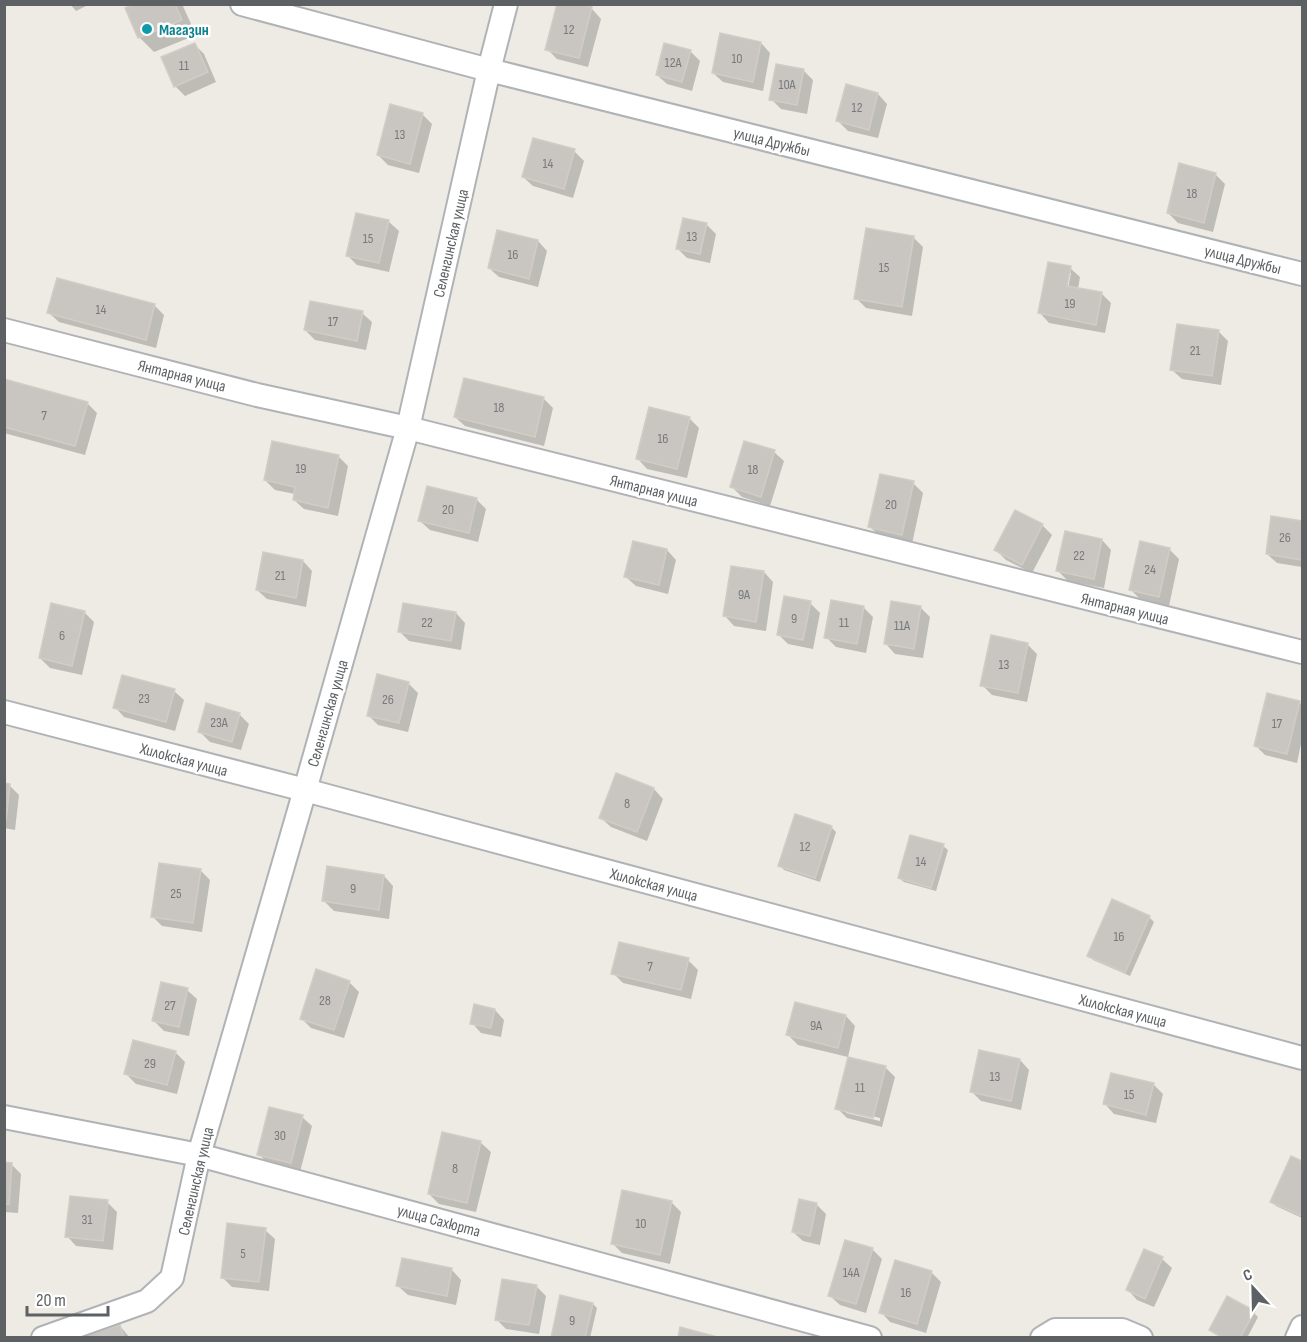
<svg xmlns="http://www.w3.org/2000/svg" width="1307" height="1342" viewBox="0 0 1307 1342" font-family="'Sofia Sans Condensed',sans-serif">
  <rect width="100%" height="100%" fill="#eeebe5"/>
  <g fill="#0003" fill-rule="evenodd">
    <polygon points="70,4 90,4 76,11"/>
    <polygon points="137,4 182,4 196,35 154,52 139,37"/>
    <polygon points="575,4 592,9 601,19 588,67 557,59 547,49"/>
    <polygon points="761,43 770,53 763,91 723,82 713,73"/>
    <polygon points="194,44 204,54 216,82 185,96 175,86"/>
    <polygon points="690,51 700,61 692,91 667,84 657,75"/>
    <polygon points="803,70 813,80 807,114 781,109 771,99"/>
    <polygon points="878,94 887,104 878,138 848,131 838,121"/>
    <polygon points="422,114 432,124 419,173 388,165 378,155"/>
    <polygon points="574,151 584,161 573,198 533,186 523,177"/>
    <polygon points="1215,174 1225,184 1213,232 1178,223 1168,213"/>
    <polygon points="357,214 389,222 399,231 389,272 357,265 347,255"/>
    <polygon points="684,219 707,225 716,234 710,263 687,258 677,248"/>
    <polygon points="913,237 923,247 912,316 866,308 856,298"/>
    <polygon points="538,241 547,251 538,287 499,277 489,268"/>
    <path d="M1070 268 1080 277 1078 289 1101 293 1111 303 1105 333 1049 323 1040 313ZM1068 273H1071L1067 293H1064Z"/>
    <polygon points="58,280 155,306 164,315 156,348 59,322 49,313"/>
    <polygon points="362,313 372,322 366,350 315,340 305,330"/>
    <polygon points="1218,331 1228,341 1221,385 1182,379 1172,370"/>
    <polygon points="4,381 87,403 97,413 85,455 4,433"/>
    <polygon points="543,398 553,408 544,446 465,426 455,417"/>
    <polygon points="689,418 699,428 687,478 647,469 638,459"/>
    <polygon points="774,452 784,461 770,506 742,497 732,487"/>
    <polygon points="338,456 348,466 338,516 304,509 294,500 295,494 275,490 265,480"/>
    <polygon points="913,483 923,493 912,544 880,536 870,527"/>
    <polygon points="476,499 486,509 478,542 430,530 420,521"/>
    <polygon points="1273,518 1302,522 1302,567 1277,563 1267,554"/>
    <polygon points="1042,525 1052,535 1032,573 1006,560 996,550"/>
    <polygon points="1102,540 1111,550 1104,588 1068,581 1058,571"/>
    <polygon points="1169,549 1179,559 1169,606 1141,600 1131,590"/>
    <polygon points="667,550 676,560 668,594 636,586 626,577"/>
    <polygon points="303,561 312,571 306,607 267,599 257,590"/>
    <polygon points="764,572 773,582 766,631 734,626 725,616"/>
    <polygon points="810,603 820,613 813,649 788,644 778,634"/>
    <polygon points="863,607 873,617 866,653 836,647 826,637"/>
    <polygon points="920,607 930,617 923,658 895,654 886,644"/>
    <polygon points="84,612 94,622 82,675 50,668 40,658"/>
    <polygon points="456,613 465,623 461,650 409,641 400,632"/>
    <polygon points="1027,644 1037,654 1027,702 992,695 982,685"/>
    <polygon points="408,683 418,693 408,732 378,725 368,715"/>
    <polygon points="174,691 184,700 175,731 124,717 115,707"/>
    <polygon points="1299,702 1302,705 1302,739 1297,763 1265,755 1256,746"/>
    <polygon points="239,714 249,724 241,750 210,742 200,732"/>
    <polygon points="4,785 9,785 19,795 15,830 4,828"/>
    <polygon points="654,789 663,799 647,841 611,827 601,818"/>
    <polygon points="831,827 836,832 820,882 784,870 780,866"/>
    <polygon points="943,846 948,850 936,891 904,882 899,878"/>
    <polygon points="200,870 210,880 202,932 162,926 153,917"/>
    <polygon points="384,876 393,886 389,919 334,911 324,901"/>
    <polygon points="1149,917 1154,922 1130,976 1093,960 1089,955"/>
    <polygon points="688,960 698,970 691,999 623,983 613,973"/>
    <polygon points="349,982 359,992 344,1038 311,1028 301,1018"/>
    <polygon points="187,990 197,999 189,1036 164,1031 154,1021"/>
    <polygon points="495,1010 504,1020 501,1037 481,1033 472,1023"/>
    <polygon points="846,1016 855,1026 848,1057 798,1045 788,1035"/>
    <polygon points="175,1052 185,1062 177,1094 136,1084 126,1074"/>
    <polygon points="1020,1060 1029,1070 1021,1110 981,1101 972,1092"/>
    <path d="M885 1067 895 1077 882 1127 847 1118 837 1108ZM846 1110 880 1118V1121L846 1113Z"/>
    <polygon points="1153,1084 1163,1094 1156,1123 1114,1114 1105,1104"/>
    <polygon points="302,1117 312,1126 300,1172 268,1164 259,1154"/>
    <polygon points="444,1134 481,1143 491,1152 476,1212 439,1204 429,1194"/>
    <polygon points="1292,1158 1302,1162 1302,1218 1276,1206 1272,1202"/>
    <polygon points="4,1164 11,1164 21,1174 18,1213 4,1212"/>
    <polygon points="107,1202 117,1212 113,1250 76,1246 67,1236"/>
    <polygon points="671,1202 681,1212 670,1264 622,1253 613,1244"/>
    <polygon points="816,1204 826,1214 820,1245 803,1241 793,1232"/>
    <polygon points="265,1230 275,1239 269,1291 232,1287 222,1277"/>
    <polygon points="872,1249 882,1259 866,1313 840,1305 830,1296"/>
    <polygon points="1162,1259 1172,1268 1154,1307 1137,1300 1128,1290"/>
    <polygon points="896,1262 932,1273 941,1282 926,1333 890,1322 881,1312"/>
    <polygon points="452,1270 461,1280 456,1305 408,1295 398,1286"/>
    <polygon points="536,1286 546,1296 539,1334 506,1329 496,1319"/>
    <polygon points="593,1304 597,1308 590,1338 553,1338"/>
    <polygon points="1254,1313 1258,1317 1247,1338 1221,1338 1210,1330"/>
    <polygon points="120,1326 130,1338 83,1338"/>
  </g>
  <g fill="#c9c6c2" stroke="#d2ccc4" stroke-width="1.5">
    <polygon points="134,4 175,4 182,20 138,38 125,8"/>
    <polygon points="557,4 581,4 592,7 579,58 545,50"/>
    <polygon points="720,33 761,42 753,82 712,73"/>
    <polygon points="195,43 208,72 174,87 161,57"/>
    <polygon points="664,43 691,50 682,82 656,75"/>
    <polygon points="776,64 804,69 797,105 769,100"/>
    <polygon points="846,84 878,93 869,130 836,121"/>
    <polygon points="390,104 423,113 410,164 377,155"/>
    <polygon points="533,138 575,149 564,189 522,177"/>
    <polygon points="1179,163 1216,173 1204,223 1167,213"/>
    <polygon points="356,213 389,220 379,263 346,256"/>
    <polygon points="683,218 707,223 700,254 676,249"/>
    <polygon points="866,228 914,236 902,307 854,299"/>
    <polygon points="497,230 538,240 529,279 488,268"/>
    <polygon points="1048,262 1071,266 1067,286 1102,292 1096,325 1038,313"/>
    <polygon points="57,278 155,304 146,340 47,313"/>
    <polygon points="310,301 363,311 357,341 304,330"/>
    <polygon points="1177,324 1219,330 1212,376 1170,370"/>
    <polygon points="464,378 544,397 535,437 454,417"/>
    <polygon points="4,379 88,402 75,446 4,427"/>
    <polygon points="649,407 690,417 677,469 636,459"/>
    <polygon points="272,441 339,455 328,508 293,500 295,487 264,480"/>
    <polygon points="744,441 775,450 761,497 730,487"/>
    <polygon points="880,474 914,481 902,535 868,527"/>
    <polygon points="427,486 477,498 469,533 418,521"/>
    <polygon points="1015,510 1043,524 1022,565 994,550"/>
    <polygon points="1271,516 1302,521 1302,560 1266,554"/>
    <polygon points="1065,531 1102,539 1094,579 1056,571"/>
    <polygon points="633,541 667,549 659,585 624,577"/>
    <polygon points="1140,541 1170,548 1159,597 1129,590"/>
    <polygon points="263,552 303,560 296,598 256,590"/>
    <polygon points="731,566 764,571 756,622 723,616"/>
    <polygon points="784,596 811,601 803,640 777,635"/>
    <polygon points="831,600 864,606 857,644 824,638"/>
    <polygon points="891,601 921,606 914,649 884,644"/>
    <polygon points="51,603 85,611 72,666 39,658"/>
    <polygon points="403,603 456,612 451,641 398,632"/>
    <polygon points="991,635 1028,643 1018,693 980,686"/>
    <polygon points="377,674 409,682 399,723 367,716"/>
    <polygon points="122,675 175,689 166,722 113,708"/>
    <polygon points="1267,693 1300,701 1287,754 1254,746"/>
    <polygon points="206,703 240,713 232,742 198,732"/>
    <polygon points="616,773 654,788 637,832 599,818"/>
    <polygon points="4,783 10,784 6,821 4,821"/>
    <polygon points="795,814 832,826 815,878 778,866"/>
    <polygon points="910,835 944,844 931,888 898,878"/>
    <polygon points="159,863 201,869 193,923 151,917"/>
    <polygon points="327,866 384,875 379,910 322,901"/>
    <polygon points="1112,899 1150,916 1125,973 1087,956"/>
    <polygon points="619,942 689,958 681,990 611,974"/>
    <polygon points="316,969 350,981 334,1030 300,1019"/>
    <polygon points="161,982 188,988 179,1027 152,1021"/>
    <polygon points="795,1002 846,1015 838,1048 786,1035"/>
    <polygon points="474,1004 495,1009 491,1028 470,1024"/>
    <polygon points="133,1040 176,1051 167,1085 124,1074"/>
    <polygon points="979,1050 1020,1059 1011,1101 970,1092"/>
    <polygon points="848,1057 886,1066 873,1118 835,1109"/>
    <polygon points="1111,1073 1154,1083 1146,1115 1103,1104"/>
    <polygon points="269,1107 303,1115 291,1163 257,1155"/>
    <polygon points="442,1132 481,1141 467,1203 428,1194"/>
    <polygon points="1291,1156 1302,1161 1302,1216 1270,1202"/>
    <polygon points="4,1162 12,1163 9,1204 4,1204"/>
    <polygon points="622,1190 672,1201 660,1255 611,1244"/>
    <polygon points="70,1196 108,1200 103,1241 65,1237"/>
    <polygon points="799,1199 817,1203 810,1236 792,1232"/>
    <polygon points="227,1223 266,1228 259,1282 221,1278"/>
    <polygon points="845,1240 873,1248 856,1304 828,1296"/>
    <polygon points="1144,1249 1163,1257 1145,1299 1126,1290"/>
    <polygon points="402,1258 452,1268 447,1296 396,1286"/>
    <polygon points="895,1260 932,1271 917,1324 879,1313"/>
    <polygon points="502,1279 537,1285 529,1325 495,1320"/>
    <polygon points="560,1295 593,1303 585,1338 551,1338"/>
    <polygon points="1227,1296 1255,1311 1240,1338 1223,1338 1209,1330"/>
    <polygon points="120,1325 124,1338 78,1338"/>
    <polygon points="680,1327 721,1338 678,1338"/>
  </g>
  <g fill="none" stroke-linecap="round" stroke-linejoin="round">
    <defs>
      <g id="street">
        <polyline points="242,4 489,70 1302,274"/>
        <polyline points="4,330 257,395 408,428 1302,652"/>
        <polyline points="4,712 305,790 1302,1058"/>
        <polyline points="4,1117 199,1155 870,1338"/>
        <polyline points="43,1338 147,1301 172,1278 199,1155 305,790 408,428 489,70 506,4"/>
        <polyline points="1042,1338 1055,1330 1122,1330 1141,1338"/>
        <polyline points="1297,1338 1302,1327"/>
      </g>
    </defs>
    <use href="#street" stroke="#b0b3b6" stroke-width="26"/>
    <use href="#street" stroke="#fff" stroke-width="22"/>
  </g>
  <circle fill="#0f9aa8" stroke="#fff" stroke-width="2" cx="147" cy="29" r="6"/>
  <g text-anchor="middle" stroke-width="5" stroke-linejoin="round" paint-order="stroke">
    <g font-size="14" fill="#787a7c">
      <text x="569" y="34">12</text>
      <text x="737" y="63">10</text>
      <text x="673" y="67">12А</text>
      <text x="184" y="70">11</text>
      <text x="787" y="89">10А</text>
      <text x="857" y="112">12</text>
      <text x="400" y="139">13</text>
      <text x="548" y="168">14</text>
      <text x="1192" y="198">18</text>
      <text x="692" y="241">13</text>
      <text x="368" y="243">15</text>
      <text x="513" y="259">16</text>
      <text x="884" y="272">15</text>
      <text x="1070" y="308">19</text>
      <text x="101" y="314">14</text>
      <text x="333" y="326">17</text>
      <text x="1195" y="355">21</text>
      <text x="499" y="412">18</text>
      <text x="44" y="420">7</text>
      <text x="663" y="443">16</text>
      <text x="301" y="473">19</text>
      <text x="753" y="474">18</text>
      <text x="891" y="509">20</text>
      <text x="448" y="514">20</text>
      <text x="1285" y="542">26</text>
      <text x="1079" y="560">22</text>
      <text x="1150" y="574">24</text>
      <text x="280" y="580">21</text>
      <text x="744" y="599">9А</text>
      <text x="794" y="623">9</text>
      <text x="427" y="627">22</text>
      <text x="844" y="627">11</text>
      <text x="902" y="630">11А</text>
      <text x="62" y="640">6</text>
      <text x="1004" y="669">13</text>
      <text x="144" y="703">23</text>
      <text x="388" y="704">26</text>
      <text x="219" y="727">23А</text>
      <text x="1277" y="728">17</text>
      <text x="627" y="808">8</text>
      <text x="805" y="851">12</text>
      <text x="921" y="866">14</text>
      <text x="353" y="893">9</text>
      <text x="176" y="898">25</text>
      <text x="1119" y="941">16</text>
      <text x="650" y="971">7</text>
      <text x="325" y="1005">28</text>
      <text x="170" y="1010">27</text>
      <text x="816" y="1030">9А</text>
      <text x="150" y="1068">29</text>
      <text x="995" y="1081">13</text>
      <text x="860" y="1092">11</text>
      <text x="1129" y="1099">15</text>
      <text x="280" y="1140">30</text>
      <text x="455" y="1173">8</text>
      <text x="87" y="1224">31</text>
      <text x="641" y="1228">10</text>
      <text x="243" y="1258">5</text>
      <text x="851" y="1277">14А</text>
      <text x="906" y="1297">16</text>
      <text x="572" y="1325">9</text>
    </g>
    <g font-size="16" font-weight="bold" fill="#0d838f" stroke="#fff" text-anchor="start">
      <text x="159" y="35">Магазин</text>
    </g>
    <g font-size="16" fill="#5d6164" stroke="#fff">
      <text transform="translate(772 141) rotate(14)" y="6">улица Дружбы</text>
      <text transform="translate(450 243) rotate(-77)" y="6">Селенгинская улица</text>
      <text transform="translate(1243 259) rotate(14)" y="6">улица Дружбы</text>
      <text transform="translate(182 375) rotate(14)" y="6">Янтарная улица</text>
      <text transform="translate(654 490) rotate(14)" y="6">Янтарная улица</text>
      <text transform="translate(1125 608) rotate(14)" y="6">Янтарная улица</text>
      <text transform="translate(327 713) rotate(-74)" y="6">Селенгинская улица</text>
      <text transform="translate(184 759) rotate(15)" y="6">Хилокская улица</text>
      <text transform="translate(654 884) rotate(15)" y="6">Хилокская улица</text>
      <text transform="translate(1123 1010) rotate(15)" y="6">Хилокская улица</text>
      <text transform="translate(195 1181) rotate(-77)" y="6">Селенгинская улица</text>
      <text transform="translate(439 1220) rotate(15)" y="6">улица Сахюрта</text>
    </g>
  </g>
  <rect width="1307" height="1342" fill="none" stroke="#5d6164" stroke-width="12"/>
  <g transform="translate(1253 1288) rotate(338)" stroke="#ffffff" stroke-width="4.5" paint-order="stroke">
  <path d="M0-4.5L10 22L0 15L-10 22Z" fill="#5d6164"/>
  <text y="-9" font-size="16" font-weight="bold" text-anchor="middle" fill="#5d6164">С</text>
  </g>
  <path d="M27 1306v9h81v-9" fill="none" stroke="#5d6164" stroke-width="3"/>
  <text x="36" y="1306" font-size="18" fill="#5d6164" stroke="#ffffff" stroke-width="4.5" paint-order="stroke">20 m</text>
</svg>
